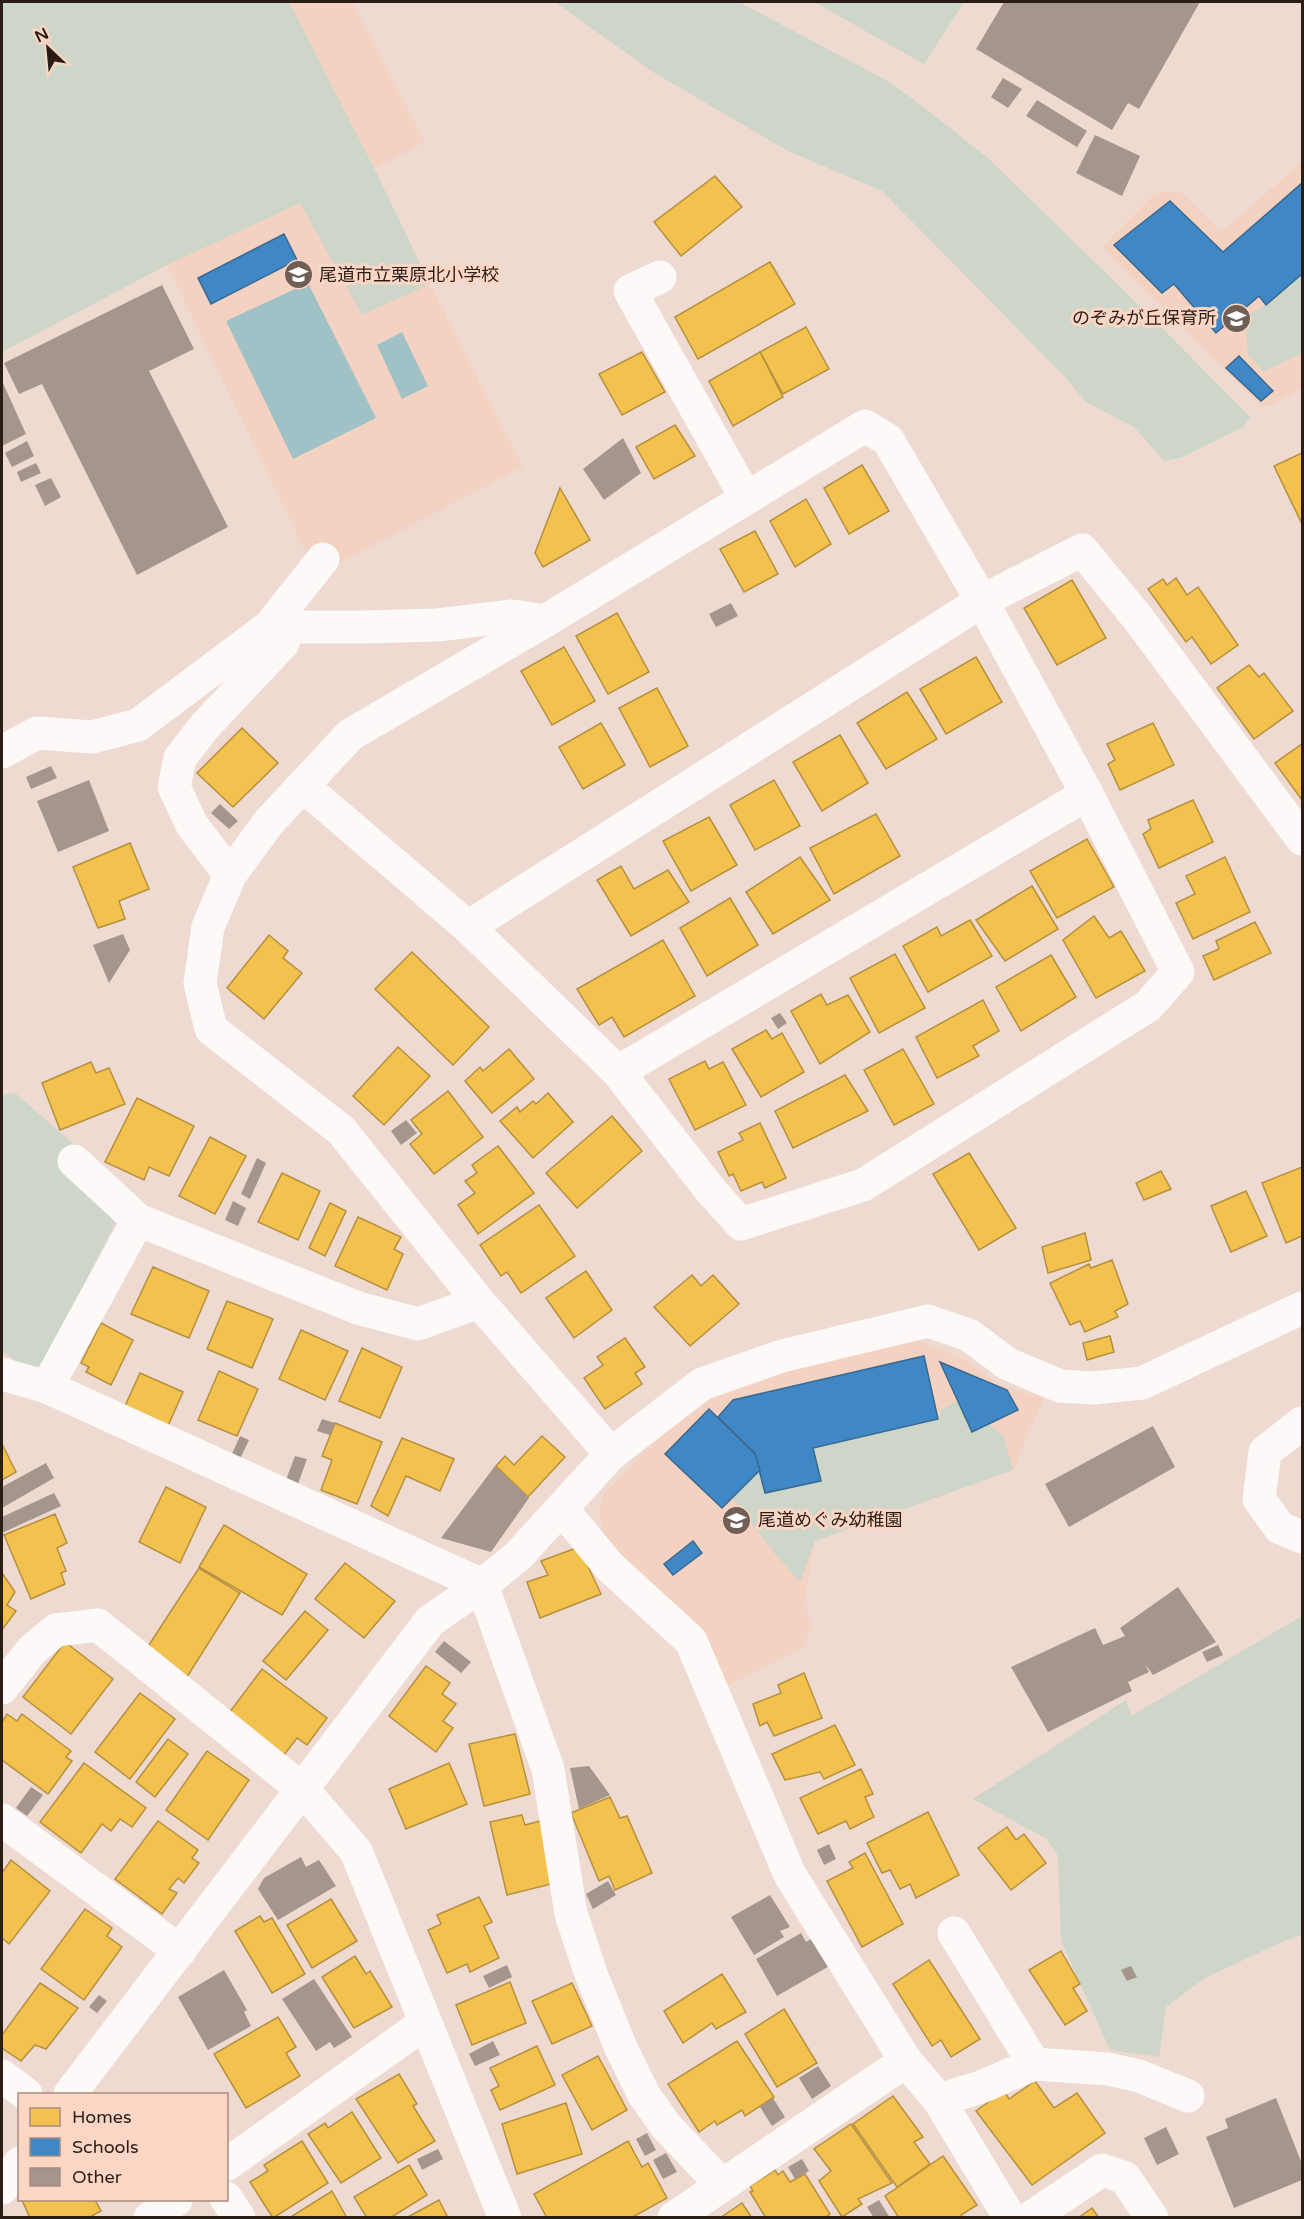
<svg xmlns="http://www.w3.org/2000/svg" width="1304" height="2219" viewBox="0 0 1304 2219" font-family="'Varela Round','Noto Sans JP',sans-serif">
  <rect width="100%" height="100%" fill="#eedad1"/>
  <g fill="#f3d2c2">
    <polygon points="2,2 352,2 425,142 374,169 430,284 523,467 337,564 305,551 167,265 2,352"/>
    <polygon points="1302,162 1302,388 1268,407 1261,406 1102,247 1155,193 1179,191 1221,232"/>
    <polygon points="915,1340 922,1341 965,1360 1001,1385 1044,1398 1013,1470 815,1541 804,1604 813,1625 802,1649 724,1687 618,1561 603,1532 599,1508 604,1493 687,1408 722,1386"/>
  </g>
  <g fill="#cdd6c8">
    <polygon points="2,2 289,2 374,168 430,284 362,315 300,203 167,265 2,352"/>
    <polygon points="558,2 739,2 884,79 909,96 988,158 1160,326 1250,417 1243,427 1180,458 1164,461 1134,427 1086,402 1066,378 882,191 788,151 653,72 559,5"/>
    <polygon points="814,2 964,2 924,64"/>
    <polygon points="1302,274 1302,353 1263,372 1248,354 1245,317 1266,305"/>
    <polygon points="15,1093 79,1149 100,1204 115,1223 45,1363 31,1372 2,1351 2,1096"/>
    <polygon points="957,1401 972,1431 989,1423 1004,1437 1013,1470 815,1541 800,1582 775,1554 732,1498 760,1470 765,1493 820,1481 813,1448 938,1419 942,1409"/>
    <polygon points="1302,1616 1302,1935 1286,1940 1205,1978 1166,2007 1159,2057 1110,2050 1061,1941 1058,1856 1047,1839 973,1799 1126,1700 1131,1716"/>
  </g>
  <g fill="#a0c2c6">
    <polygon points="308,283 376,418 293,459 226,321"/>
    <polygon points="402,332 428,386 402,399 377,345"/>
  </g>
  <g fill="#f2c14e" stroke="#b6903d" stroke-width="1.5">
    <polygon points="715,176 742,207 681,256 654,222"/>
    <polygon points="770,262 795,304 698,359 675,317"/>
    <polygon points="806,327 829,369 783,394 760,352"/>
    <polygon points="642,352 665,392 622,415 599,374"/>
    <polygon points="760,352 783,397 733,426 709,381"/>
    <polygon points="675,425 695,456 654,479 636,447"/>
    <polygon points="1302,453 1302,524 1274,466"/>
    <polygon points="862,465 889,511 849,534 824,488"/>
    <polygon points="560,488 590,540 543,567 535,553"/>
    <polygon points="806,499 831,544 795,567 770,521"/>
    <polygon points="755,531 778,574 744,592 720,549"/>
    <polygon points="1176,578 1187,595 1198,587 1238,645 1211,664 1192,637 1186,642 1148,589 1163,579 1167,585"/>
    <polygon points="1072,580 1106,638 1057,665 1024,608"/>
    <polygon points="617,613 649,672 608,694 576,636"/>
    <polygon points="564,647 595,701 552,725 521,671"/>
    <polygon points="976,657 1002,702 946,734 920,689"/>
    <polygon points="1249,665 1259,677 1264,673 1293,711 1254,739 1217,688"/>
    <polygon points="657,688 688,746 650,767 619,708"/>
    <polygon points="907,692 937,739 886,769 857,723"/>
    <polygon points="601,723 625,765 583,789 559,747"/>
    <polygon points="1153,723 1174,765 1120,790 1108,764 1115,760 1107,744"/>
    <polygon points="242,728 278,763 233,807 197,773"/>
    <polygon points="840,735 868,783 822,811 793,762"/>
    <polygon points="1302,744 1302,800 1275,763"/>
    <polygon points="774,780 800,826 755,850 730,805"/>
    <polygon points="1193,800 1213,842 1159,868 1143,834 1151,829 1148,820"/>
    <polygon points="876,814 900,856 834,894 810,848"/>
    <polygon points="709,817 737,865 691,891 663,841"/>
    <polygon points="1087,839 1114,887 1057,918 1030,871"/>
    <polygon points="130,843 149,889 119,901 125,919 98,928 73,867"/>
    <polygon points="800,857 830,900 773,934 746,892"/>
    <polygon points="1225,857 1250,912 1193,939 1176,903 1195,894 1186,876"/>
    <polygon points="621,866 634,889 668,870 689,902 631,936 597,880"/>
    <polygon points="1032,886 1058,929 1005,961 976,920"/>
    <polygon points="730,898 758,945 707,976 680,928"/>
    <polygon points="1094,916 1109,938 1121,931 1145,971 1096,998 1063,940"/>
    <polygon points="970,920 992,956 928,992 903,946 937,927 941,936"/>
    <polygon points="1255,922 1271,953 1214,980 1203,956 1219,949 1216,941"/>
    <polygon points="269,935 288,951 283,958 302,973 264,1019 227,988"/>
    <polygon points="663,940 695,996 624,1037 612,1017 599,1025 577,989"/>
    <polygon points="412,952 489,1027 453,1065 375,989"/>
    <polygon points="895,954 925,1008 879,1033 850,978"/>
    <polygon points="1051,955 1076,997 1021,1031 996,987"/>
    <polygon points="821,994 827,1005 848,995 870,1032 820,1064 791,1011"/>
    <polygon points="983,1000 999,1031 973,1046 979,1056 937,1078 916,1037"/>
    <polygon points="766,1030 772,1039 782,1033 804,1072 761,1097 732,1049"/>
    <polygon points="398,1047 430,1076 384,1125 353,1096"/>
    <polygon points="509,1049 534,1079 492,1113 465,1081 480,1067 483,1071"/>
    <polygon points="903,1049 934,1104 894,1125 864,1070"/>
    <polygon points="705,1061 709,1069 723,1062 746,1105 695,1130 669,1079"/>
    <polygon points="91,1062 96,1073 109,1068 125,1104 60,1130 42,1083"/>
    <polygon points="845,1075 868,1111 793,1148 775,1111"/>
    <polygon points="448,1091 483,1137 434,1174 410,1144 422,1134 411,1120"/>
    <polygon points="548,1093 573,1122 533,1158 500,1121 517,1107 520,1112 533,1101 536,1104"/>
    <polygon points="137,1098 194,1126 169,1176 149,1167 144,1180 105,1162"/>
    <polygon points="612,1116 642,1151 577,1208 546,1173"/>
    <polygon points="760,1123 786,1178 765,1188 762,1182 741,1191 733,1174 729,1176 718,1152 743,1140 739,1133"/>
    <polygon points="210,1137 246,1156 215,1214 179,1196"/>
    <polygon points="498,1146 534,1193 478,1234 458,1205 475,1193 465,1181 477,1173 472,1165"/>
    <polygon points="969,1153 1016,1228 979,1250 933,1174"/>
    <polygon points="1302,1167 1302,1236 1286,1243 1262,1183"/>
    <polygon points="1161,1171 1171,1189 1144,1200 1136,1183"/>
    <polygon points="282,1173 320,1191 298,1240 258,1222"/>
    <polygon points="1246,1191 1267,1236 1231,1252 1211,1206"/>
    <polygon points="330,1203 346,1211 325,1256 309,1248"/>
    <polygon points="539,1205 575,1256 521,1293 507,1272 501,1276 480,1245"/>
    <polygon points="358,1217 401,1237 394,1249 403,1254 387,1290 335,1266"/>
    <polygon points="1085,1233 1091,1260 1048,1273 1042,1247"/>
    <polygon points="1112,1260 1128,1304 1115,1311 1118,1317 1085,1332 1080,1321 1070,1325 1050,1283 1089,1264 1091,1268"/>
    <polygon points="153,1267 209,1291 189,1338 131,1314"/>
    <polygon points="586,1271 612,1310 574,1338 546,1298"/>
    <polygon points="692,1275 701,1286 713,1275 739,1304 690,1346 654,1307"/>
    <polygon points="227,1301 273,1319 252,1368 207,1349"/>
    <polygon points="101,1323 133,1340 111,1385 86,1372 89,1367 81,1363"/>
    <polygon points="301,1330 348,1351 325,1400 279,1379"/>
    <polygon points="1110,1336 1114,1352 1087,1360 1083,1343"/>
    <polygon points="625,1338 645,1367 635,1373 642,1384 605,1409 584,1378 603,1365 597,1357"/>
    <polygon points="362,1348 402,1367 380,1418 339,1401"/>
    <polygon points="219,1371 258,1389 237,1436 198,1420"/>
    <polygon points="140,1373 183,1392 168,1426 125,1406"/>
    <polygon points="335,1423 382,1442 357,1504 321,1490 332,1460 322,1456"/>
    <polygon points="542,1436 565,1457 528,1497 496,1466 505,1456 514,1465"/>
    <polygon points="402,1438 454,1459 440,1491 406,1476 388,1516 371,1506"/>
    <polygon points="2,1444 16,1472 2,1480"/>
    <polygon points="166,1487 206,1507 180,1563 139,1542"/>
    <polygon points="55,1514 67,1543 57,1548 66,1571 61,1573 65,1584 31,1599 4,1535"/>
    <polygon points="224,1525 307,1574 282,1615 199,1567"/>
    <polygon points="579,1547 601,1594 540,1618 527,1582 548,1575 541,1561"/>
    <polygon points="345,1563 395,1601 364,1638 315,1599"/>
    <polygon points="199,1568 240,1593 187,1677 145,1651"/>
    <polygon points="2,1573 15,1592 7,1605 16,1611 2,1630"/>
    <polygon points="305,1611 328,1630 286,1680 263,1661"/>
    <polygon points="65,1642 113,1679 71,1734 23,1697"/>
    <polygon points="426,1666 450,1683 442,1694 456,1704 443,1721 453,1728 436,1752 389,1716"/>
    <polygon points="262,1669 327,1718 307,1745 297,1738 284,1755 229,1713"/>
    <polygon points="804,1673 822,1718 774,1736 767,1722 760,1726 753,1704 781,1693 778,1685"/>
    <polygon points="140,1693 175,1719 130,1779 95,1752"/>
    <polygon points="7,1714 17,1721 22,1714 71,1751 66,1757 72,1761 48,1794 2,1760 2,1722"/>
    <polygon points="835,1725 855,1765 824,1779 820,1772 785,1780 772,1754"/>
    <polygon points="515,1734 530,1794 484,1806 469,1744"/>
    <polygon points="168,1739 188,1754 155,1797 136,1782"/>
    <polygon points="207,1751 249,1780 208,1840 166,1810"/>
    <polygon points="84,1763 146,1808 132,1827 120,1819 111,1831 102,1824 81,1853 40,1822"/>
    <polygon points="449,1763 467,1804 406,1829 389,1789"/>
    <polygon points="861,1769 873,1794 865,1797 874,1817 850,1829 846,1821 818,1834 800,1798"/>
    <polygon points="610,1797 620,1818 627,1816 652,1873 615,1890 609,1876 599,1881 571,1813"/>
    <polygon points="928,1812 959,1875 916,1898 910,1884 900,1889 890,1870 882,1873 867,1843"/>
    <polygon points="522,1815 525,1825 540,1821 555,1883 507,1895 490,1822"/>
    <polygon points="158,1821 198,1850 192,1858 199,1863 184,1883 178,1878 169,1889 177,1893 162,1914 115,1879"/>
    <polygon points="1007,1827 1016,1840 1024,1834 1046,1863 1011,1890 978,1848"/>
    <polygon points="865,1853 903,1924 862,1947 827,1881 853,1868 849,1862"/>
    <polygon points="11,1860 50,1891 9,1944 2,1938 2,1873"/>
    <polygon points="479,1897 492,1922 484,1926 499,1958 470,1972 467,1964 447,1973 428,1930 441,1924 437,1915"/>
    <polygon points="331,1899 357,1941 312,1968 287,1925"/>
    <polygon points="85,1909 112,1928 107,1936 122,1947 84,2000 41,1969"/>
    <polygon points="260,1916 264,1922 272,1918 305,1974 272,1993 235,1931"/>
    <polygon points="1061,1951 1080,1984 1073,1988 1087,2011 1065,2025 1029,1970"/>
    <polygon points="355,1956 366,1974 370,1971 392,2007 354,2028 322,1977"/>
    <polygon points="929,1960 980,2039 951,2057 941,2040 932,2046 893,1984"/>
    <polygon points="722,1974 746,2012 716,2029 712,2023 683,2043 664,2011"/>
    <polygon points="510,1982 526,2023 472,2045 456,2005"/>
    <polygon points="40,1983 78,2008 46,2049 35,2045 21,2061 2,2048 2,2035"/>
    <polygon points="572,1983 592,2026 552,2044 532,2001"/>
    <polygon points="784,2009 817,2063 777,2087 745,2034"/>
    <polygon points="278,2017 296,2047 286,2053 300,2076 246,2108 214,2054"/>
    <polygon points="737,2041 774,2097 745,2116 742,2110 717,2125 715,2121 699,2132 668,2084"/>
    <polygon points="537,2046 555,2085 500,2110 491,2090 499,2086 490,2068"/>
    <polygon points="598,2056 627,2110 592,2130 562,2075"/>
    <polygon points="399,2074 417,2104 413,2106 435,2141 398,2163 356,2099"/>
    <polygon points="1035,2081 1054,2108 1077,2093 1105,2133 1032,2185 976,2111 1004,2091 1009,2099"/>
    <polygon points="893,2096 923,2137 914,2142 930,2164 897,2187 853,2124"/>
    <polygon points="566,2103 582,2154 517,2174 502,2124"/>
    <polygon points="352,2112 381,2158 341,2183 308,2134 325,2123 328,2128"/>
    <polygon points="851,2124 892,2183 858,2199 862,2204 842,2217 819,2181 831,2171 814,2149"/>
    <polygon points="302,2141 328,2183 273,2218 250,2182 268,2171 264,2165"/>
    <polygon points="628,2141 642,2167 648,2163 667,2198 631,2218 547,2218 534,2194"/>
    <polygon points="943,2156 977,2205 961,2215 963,2218 899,2218 885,2196"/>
    <polygon points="409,2165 427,2195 390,2218 367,2218 354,2197"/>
    <polygon points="775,2170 778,2175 783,2171 790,2182 805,2174 830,2214 825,2218 766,2218 750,2192 753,2191 750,2186"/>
    <polygon points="332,2191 347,2218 289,2218"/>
    <polygon points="22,2200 95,2200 101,2211 88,2218 30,2218"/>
    <polygon points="439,2200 448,2218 406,2218"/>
    <polygon points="742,2203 752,2218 720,2218"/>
    <polygon points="1092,2208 1099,2218 1078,2218"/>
  </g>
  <g fill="#3f88c5" stroke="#396890" stroke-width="1.5">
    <polygon points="1302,183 1302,274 1266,305 1259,296 1216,333 1174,284 1162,293 1114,245 1170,201 1223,252"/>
    <polygon points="284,234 297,260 211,304 198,278"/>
    <polygon points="1239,356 1273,391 1261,401 1226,368"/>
    <polygon points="924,1356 938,1419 813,1448 821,1481 765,1493 755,1454 718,1417 733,1400"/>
    <polygon points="940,1362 1007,1390 1018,1410 972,1432"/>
    <polygon points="709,1409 755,1454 760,1470 722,1508 665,1454"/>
    <polygon points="693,1541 702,1553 673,1575 664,1564"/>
  </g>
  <g fill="#a4968c">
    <polygon points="1004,2 1200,2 1139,109 1128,103 1112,130 976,49"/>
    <polygon points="1003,78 1022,89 1008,108 991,97"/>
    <polygon points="1037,100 1087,131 1077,147 1026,116"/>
    <polygon points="1095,135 1140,156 1122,196 1076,173"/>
    <polygon points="162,285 194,349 149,371 228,527 137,575 42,384 19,394 4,363"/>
    <polygon points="2,381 26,434 2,446"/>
    <polygon points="623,438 641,473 604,500 583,469"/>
    <polygon points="27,441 34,456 12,467 5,453"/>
    <polygon points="36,463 41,473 21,482 17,472"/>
    <polygon points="51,478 61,497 45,506 35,485"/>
    <polygon points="731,603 738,616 716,627 709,614"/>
    <polygon points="51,766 57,778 31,789 26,777"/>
    <polygon points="89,780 109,831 58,852 37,801"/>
    <polygon points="220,804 238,821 229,829 211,813"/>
    <polygon points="123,934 130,950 109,983 93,945"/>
    <polygon points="780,1013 787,1023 778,1029 771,1018"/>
    <polygon points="406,1120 417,1133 401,1145 391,1131"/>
    <polygon points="257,1158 266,1163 250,1199 241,1194"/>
    <polygon points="233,1201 246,1208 238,1226 225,1220"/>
    <polygon points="322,1419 335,1423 330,1435 317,1431"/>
    <polygon points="1153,1426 1175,1467 1069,1527 1045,1484"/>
    <polygon points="240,1436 249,1440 240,1459 231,1456"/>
    <polygon points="295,1456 307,1459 298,1484 286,1480"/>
    <polygon points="46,1463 54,1478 2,1508 2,1487"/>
    <polygon points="495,1466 529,1498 491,1552 441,1538"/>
    <polygon points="54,1493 61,1506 2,1533 2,1517"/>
    <polygon points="1178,1587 1216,1642 1153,1675 1145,1664 1149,1672 1128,1682 1132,1691 1048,1732 1011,1667 1095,1628 1103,1645 1125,1636 1120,1628"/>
    <polygon points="444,1641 471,1662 461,1673 435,1652"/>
    <polygon points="1218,1645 1223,1655 1207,1662 1202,1652"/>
    <polygon points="589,1766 610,1795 579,1809 570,1768"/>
    <polygon points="31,1787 43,1795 27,1816 16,1808"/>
    <polygon points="829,1844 836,1859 824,1865 817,1850"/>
    <polygon points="301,1857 306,1867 319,1860 336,1886 278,1920 258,1889 264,1878"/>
    <polygon points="608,1881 616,1895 593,1909 586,1894"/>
    <polygon points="770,1895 790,1927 780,1931 784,1937 754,1955 731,1917"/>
    <polygon points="801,1933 806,1942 814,1937 831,1965 777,1996 756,1959"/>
    <polygon points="507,1965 512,1977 489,1988 483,1976"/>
    <polygon points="1131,1966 1137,1977 1127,1981 1121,1970"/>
    <polygon points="224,1970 247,2010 244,2012 251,2026 208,2050 178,1997"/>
    <polygon points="314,1979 352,2037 334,2048 330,2042 316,2051 282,1999"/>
    <polygon points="99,1995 107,2001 97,2013 89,2007"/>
    <polygon points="493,2041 500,2055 475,2066 469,2054"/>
    <polygon points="818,2066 831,2086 812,2099 799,2078"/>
    <polygon points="773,2098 785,2117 772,2126 760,2107"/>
    <polygon points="1276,2098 1302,2164 1302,2180 1234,2208 1206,2137 1228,2128 1225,2119"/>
    <polygon points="1166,2127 1179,2154 1157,2165 1144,2138"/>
    <polygon points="647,2133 656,2150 645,2156 636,2139"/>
    <polygon points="438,2149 443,2159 422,2170 417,2159"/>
    <polygon points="666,2153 677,2172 663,2179 653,2160"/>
    <polygon points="802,2159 809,2171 795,2179 788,2167"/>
    <polygon points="879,2200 890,2218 874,2218 867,2207"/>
  </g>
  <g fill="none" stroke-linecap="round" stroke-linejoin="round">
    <g stroke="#fcf9f8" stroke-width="33">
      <polyline points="660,277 630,291 746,498"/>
      <polyline points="269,627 323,559"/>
      <polyline points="2,752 37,733 92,737 138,725 269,627 364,627 438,625 512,616 545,621"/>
      <polyline points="303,786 468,927 618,1072 712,1192 741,1224 863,1185 1148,1006 1178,972 1087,794 982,601 888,440 865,426 545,621 350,735 269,822 230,875 208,927 200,983 211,1029 341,1130 479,1302 611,1454"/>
      <polyline points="230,875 192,825 174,787 180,758 205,726 283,643 279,626"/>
      <polyline points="468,927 982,601 1082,550 1137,617 1302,839"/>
      <polyline points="618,1072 1087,794"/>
      <polyline points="74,1161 138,1220 358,1308 418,1324 479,1302"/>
      <polyline points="2,1374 47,1387 482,1585 518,1556 611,1454 702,1384 782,1356 928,1321 969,1335 1008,1364 1060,1386 1094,1388 1142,1383 1302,1308"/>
      <polyline points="47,1387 138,1220"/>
      <polyline points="1302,1423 1265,1452 1259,1499 1280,1528 1302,1537"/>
      <polyline points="562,1509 609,1566 691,1641 790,1875 906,2061 939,2100 1010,2218"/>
      <polyline points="2,1688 32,1650 56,1630 98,1625 303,1790 356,1851 505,2218"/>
      <polyline points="2,1820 180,1951"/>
      <polyline points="954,1933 1034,2064"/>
      <polyline points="2,2076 26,2094"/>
      <polyline points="70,2094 430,1621 482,1585 548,1769 571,1914 591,1974 621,2048 644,2095 666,2126 722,2185"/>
      <polyline points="939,2100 981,2087 1034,2064 1108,2069 1139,2076 1188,2096"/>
      <polyline points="226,2165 425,2023"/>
      <polyline points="2,2188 20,2163"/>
      <polyline points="226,2198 239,2218"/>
      <polyline points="150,2218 176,2200"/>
      <polyline points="674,2218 906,2061"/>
      <polyline points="1030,2218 1102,2170 1125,2178 1152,2218"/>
    </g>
  </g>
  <defs>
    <symbol id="school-disc" viewBox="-11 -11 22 22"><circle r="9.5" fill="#6f5f57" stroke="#fbd6c4"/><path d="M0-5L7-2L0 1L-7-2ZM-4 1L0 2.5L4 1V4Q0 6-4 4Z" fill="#fff"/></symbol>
  </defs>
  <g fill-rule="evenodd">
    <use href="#school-disc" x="282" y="258" width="33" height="33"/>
    <use href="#school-disc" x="1220" y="302" width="33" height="33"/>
    <use href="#school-disc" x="720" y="1504" width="33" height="33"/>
  </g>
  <g text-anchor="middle" stroke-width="6" stroke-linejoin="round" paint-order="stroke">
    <g font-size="18" fill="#2a1d16" stroke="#fbd6c4" text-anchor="start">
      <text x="319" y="281">尾道市立栗原北小学校</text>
      <text x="1216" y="324" text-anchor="end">のぞみが丘保育所</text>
      <text x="758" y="1526">尾道めぐみ幼稚園</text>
    </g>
  </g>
  <rect width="1304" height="2219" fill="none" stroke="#2a1d16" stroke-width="6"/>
  <rect x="18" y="2093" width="210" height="108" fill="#fbd6c4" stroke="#a78c7e" stroke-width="1.5"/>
  <rect x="30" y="2108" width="30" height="18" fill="#f2c14e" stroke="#a78c7e" stroke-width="1.5"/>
  <text x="72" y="2123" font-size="18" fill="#2a1d16">Homes</text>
  <rect x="30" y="2138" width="30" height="18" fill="#3f88c5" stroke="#a78c7e" stroke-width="1.5"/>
  <text x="72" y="2153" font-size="18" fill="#2a1d16">Schools</text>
  <rect x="30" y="2168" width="30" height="18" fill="#a4968c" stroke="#a78c7e" stroke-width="1.5"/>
  <text x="72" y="2183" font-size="18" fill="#2a1d16">Other</text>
  <g transform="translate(48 48) rotate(334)" stroke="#fbd6c4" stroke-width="4.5" paint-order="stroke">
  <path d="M0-4.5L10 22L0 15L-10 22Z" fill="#2a1d16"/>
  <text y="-9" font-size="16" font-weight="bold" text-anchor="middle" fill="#2a1d16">N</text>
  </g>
</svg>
